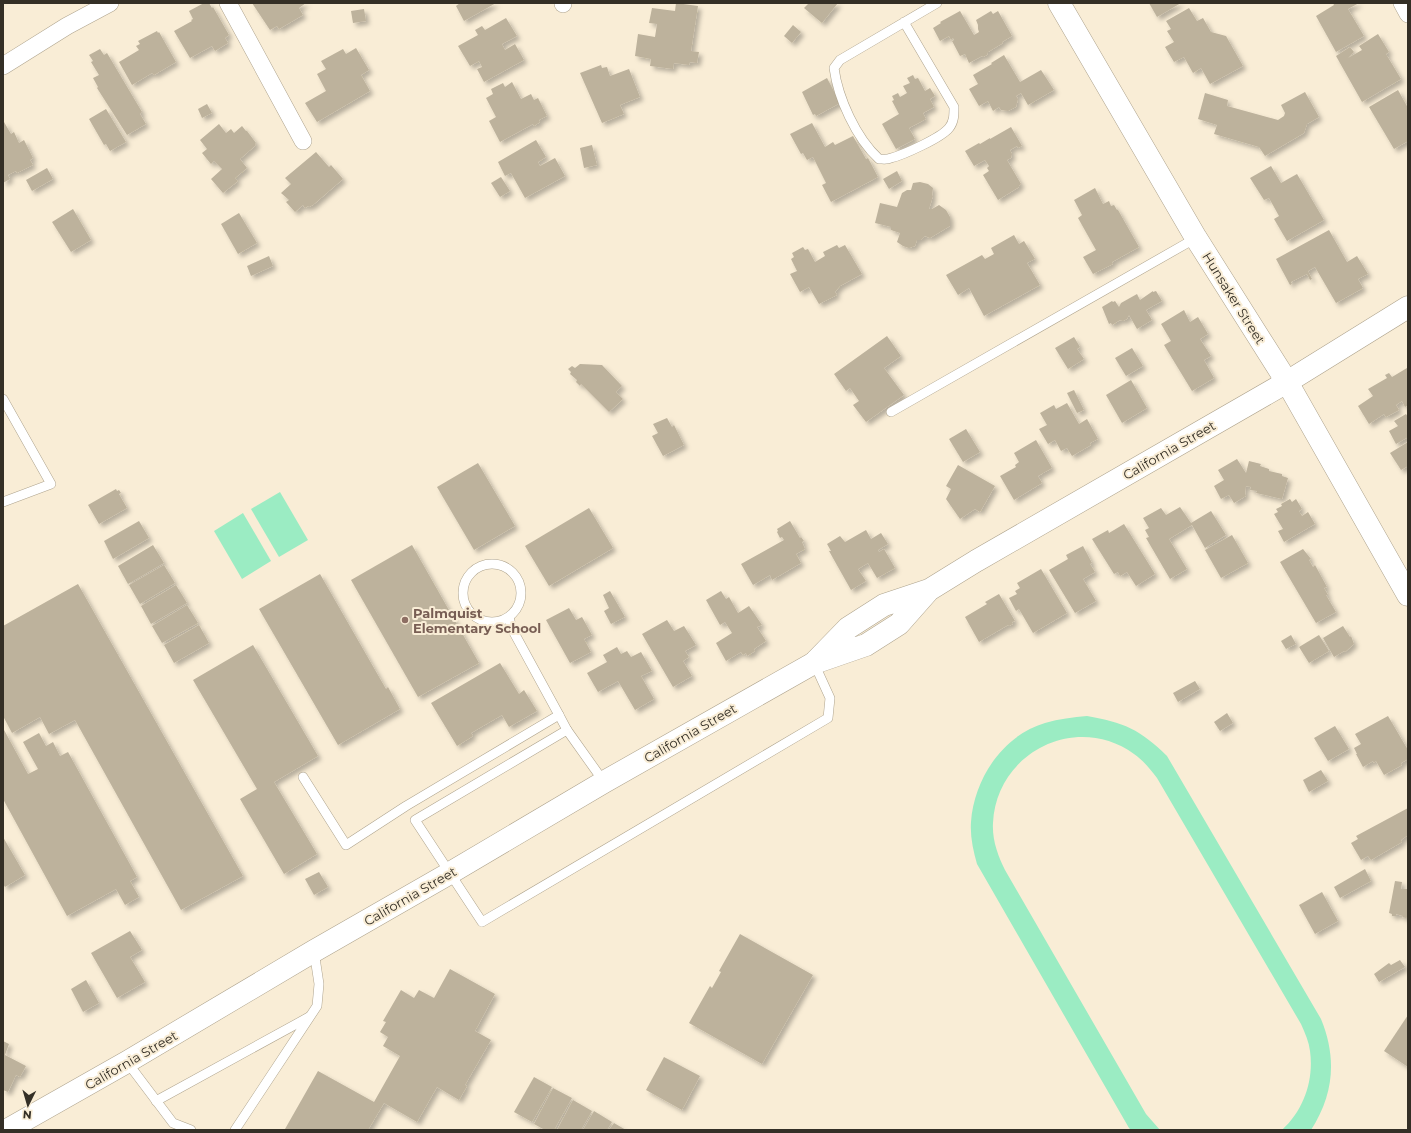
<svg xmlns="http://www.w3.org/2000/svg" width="1411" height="1133" viewBox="0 0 1411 1133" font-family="Montserrat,sans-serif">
  <defs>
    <filter id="shadow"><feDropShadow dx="3.5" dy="3.5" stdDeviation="2" flood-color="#0004"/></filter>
  </defs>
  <rect width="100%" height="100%" fill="#f9edd6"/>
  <g fill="#9becc3">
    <polygon points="280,492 308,540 279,557 251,509"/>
    <polygon points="243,513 271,561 242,579 214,531"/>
    <path d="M1087 716C1123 722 1141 730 1167 756L1321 1019C1337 1058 1334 1094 1311 1130H1282C1304 1110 1314 1080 1310 1051 1309 1042 1305 1033 1301 1024L1157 778C1150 769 1143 760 1134 754 1076 712 996 753 993 823 992 840 998 856 1005 870L1146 1114 1160 1130H1131L1129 1128 977 864C973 850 970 836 971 822 974 779 1003 735 1045 723 1059 719 1073 717 1087 716Z"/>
  </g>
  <g fill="#bdb29c" filter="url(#shadow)">
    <polygon points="204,3 209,3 212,8 213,7 229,35 225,38 228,43 215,51 212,46 190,58 174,31 192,21 191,20 193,19 189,11"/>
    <polygon points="252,3 306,3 299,8 303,15 279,29 277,26 270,30"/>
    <polygon points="460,3 496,3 464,21 456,6"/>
    <polygon points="676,3 698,6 691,51 699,52 697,63 690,62 689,65 674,63 673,69 650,66 651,59 635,56 638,34 655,37 657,24 649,23 652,8 675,11"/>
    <polygon points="809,3 838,3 822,23 804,8"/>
    <polygon points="1149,3 1181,3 1157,17"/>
    <polygon points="1333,3 1359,3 1348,9 1364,36 1336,52 1316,16 1334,5"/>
    <polygon points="1189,8 1197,21 1203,18 1211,32 1226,36 1243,66 1210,84 1201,68 1193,73 1184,57 1174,62 1165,47 1174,42 1167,31 1171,29 1166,21"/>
    <polygon points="364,9 366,21 353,23 351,11"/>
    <polygon points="960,11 974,35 979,32 978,29 978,25 976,20 991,11 993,14 998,11 1012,36 1002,42 1003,43 988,52 987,55 983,57 982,56 969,63 965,54 960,56 952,41 954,40 953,38 951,40 949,36 940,41 933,28 941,23 940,22"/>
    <polygon points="506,18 517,36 502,44 505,50 515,44 524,60 484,82 477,69 482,67 479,61 470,66 458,46 478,35 475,30 482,26 485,30"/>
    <polygon points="793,25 801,32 792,43 784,36"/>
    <polygon points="157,31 158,33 159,32 176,62 154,75 152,73 132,85 119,62 139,50 136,46 140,44 138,41"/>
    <polygon points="1378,34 1389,52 1386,54 1401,79 1362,102 1336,56 1350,47 1354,52 1348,58 1362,50 1359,46"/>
    <polygon points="356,48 369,70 361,75 370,91 317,122 305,103 326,91 317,74 326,69 321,61 343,49 346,54"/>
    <polygon points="100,49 104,55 107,53 142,112 140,114 146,124 127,135 97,88 98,87 93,78 99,75 91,62 93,61 89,55"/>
    <polygon points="1004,55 1020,82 1041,70 1054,90 1028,105 1021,93 1016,96 1018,99 1016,107 1008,111 1001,110 999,107 993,111 988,101 979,106 969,89 978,84 973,75 992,64 991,63"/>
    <polygon points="601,65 602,68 607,67 610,76 629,69 640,97 620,105 624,114 602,123 580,73"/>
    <polygon points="913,75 915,79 918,78 925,91 930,88 935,96 930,99 934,107 923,113 926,119 909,128 915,139 896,149 882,124 899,114 892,101 894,100 892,96 898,93 900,97 907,93 903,86 910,83 907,78"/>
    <polygon points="827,78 840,103 816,116 815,114 813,115 802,92"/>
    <polygon points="512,82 521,99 531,94 534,100 538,98 547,116 539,120 540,122 534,126 533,124 500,142 489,121 496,117 486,98 493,94 491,89 503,83 505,87"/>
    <polygon points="1398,90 1408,108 1408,141 1394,149 1369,107"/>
    <polygon points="1305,92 1319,117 1307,124 1304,133 1265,156 1259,147 1214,134 1217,125 1198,119 1205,93 1228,100 1227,106 1278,120 1284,116 1285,113 1281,105"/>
    <polygon points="207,104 212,113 202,118 198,109"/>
    <polygon points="106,109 126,142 110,151 106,144 104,145 89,119"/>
    <polygon points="4,122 11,134 14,132 19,143 24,140 33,158 30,160 33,165 17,173 16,171 8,175 10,179 3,183 3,123"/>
    <polygon points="812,123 825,147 833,142 835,145 853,136 866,159 868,158 878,177 831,202 822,185 826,183 813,157 807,160 803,153 801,154 790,134"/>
    <polygon points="219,124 226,133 231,129 234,133 242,126 246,131 247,131 256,143 255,144 256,145 240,159 247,168 235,178 238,181 223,193 211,179 222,169 214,161 211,164 202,153 207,149 200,140"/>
    <polygon points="1011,127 1022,146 1018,148 1017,146 1010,150 1012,154 1011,158 1007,160 1021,184 1019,186 1019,187 998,200 983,175 989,171 987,168 989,166 985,160 974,166 965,151 979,143 980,144 990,138 990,139"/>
    <polygon points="536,140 546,157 538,162 540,166 555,158 565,176 525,198 511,173 505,176 498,162"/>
    <polygon points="592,145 597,165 584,168 580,148"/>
    <polygon points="316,152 329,167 331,165 343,179 313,205 309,207 308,206 305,208 303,205 295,212 286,202 289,200 281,193 291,184 285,178"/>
    <polygon points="1271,166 1281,183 1297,174 1324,220 1287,241 1274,219 1279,216 1269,198 1264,200 1250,178"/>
    <polygon points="47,168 53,179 32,191 26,180"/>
    <polygon points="897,171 902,181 889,189 883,179"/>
    <polygon points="501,177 510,191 500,197 491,183"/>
    <polygon points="920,182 928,184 933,188 932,195 933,196 929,209 932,209 939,205 946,210 950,217 950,226 930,238 925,236 921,240 917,240 915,246 909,248 903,246 897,242 900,233 891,230 891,227 875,223 880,203 897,207 902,193 907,190 911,190 913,183"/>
    <polygon points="1095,188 1103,204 1109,201 1111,206 1114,205 1117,210 1118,210 1139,247 1112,262 1113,264 1093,274 1083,257 1096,250 1078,218 1082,215 1074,200"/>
    <polygon points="73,209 91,240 71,252 52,222"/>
    <polygon points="239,213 257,243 238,254 221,224"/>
    <polygon points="1329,230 1347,262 1357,256 1368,274 1358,279 1363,288 1336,303 1315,267 1308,271 1312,279 1310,280 1307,274 1291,282 1292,284 1290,285 1276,259"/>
    <polygon points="1014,235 1019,244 1024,241 1035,259 1027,263 1040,285 984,316 969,288 958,295 946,275 982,255 985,259 994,254 991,248"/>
    <polygon points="837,245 839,248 845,245 862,274 840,286 835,292 837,295 819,304 809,287 800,292 790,274 797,271 791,259 794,257 792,253 803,247 805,250 808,249 815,262 825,256 823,252"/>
    <polygon points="269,256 273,266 251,276 247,266"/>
    <polygon points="1153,291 1153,292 1156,291 1162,301 1146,310 1152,320 1137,329 1129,315 1127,319 1123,321 1120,320 1112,325 1111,323 1109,324 1102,307 1112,301 1113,302 1115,301 1119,307 1121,303 1137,294 1140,300"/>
    <polygon points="1184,310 1190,322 1198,317 1208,334 1200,339 1211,356 1204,360 1214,378 1192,391 1164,345 1171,341 1161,324"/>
    <polygon points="887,336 901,356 884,368 904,395 866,422 853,405 859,401 850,388 846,391 834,374"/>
    <polygon points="1074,337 1080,347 1077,349 1084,359 1068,369 1055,348"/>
    <polygon points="1132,348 1143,366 1126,376 1115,358"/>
    <polygon points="580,364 602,365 622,386 616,392 623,399 609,412 581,384 580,386 576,382 577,380 570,374 571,372 568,369 572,366 575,368"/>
    <polygon points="1407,368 1408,405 1405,407 1402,401 1396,405 1399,410 1386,417 1384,414 1369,424 1358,406 1373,396 1368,389 1387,378 1385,375 1389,373 1392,377"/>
    <polygon points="1131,380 1147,408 1122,423 1106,395"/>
    <polygon points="1074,390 1084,410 1077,413 1067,393"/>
    <polygon points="1067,403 1079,424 1087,419 1098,439 1090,443 1091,445 1072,456 1067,448 1061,451 1055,440 1048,444 1039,429 1047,425 1040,413 1054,405 1056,409"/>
    <polygon points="1406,414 1408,417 1408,437 1396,444 1389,431 1398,426 1394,421"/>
    <polygon points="667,418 672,427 674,425 684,445 663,456 652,436 658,433 653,424"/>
    <polygon points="966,429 980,452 963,462 949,439"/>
    <polygon points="1036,440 1052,468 1038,476 1042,483 1014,500 1000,476 1016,467 1015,465 1019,462 1014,453"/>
    <polygon points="1408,442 1408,466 1401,470 1390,453"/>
    <polygon points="1237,459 1246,473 1249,461 1261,464 1260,466 1269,469 1269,471 1282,474 1282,476 1288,478 1282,499 1256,493 1257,491 1250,490 1251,487 1246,486 1245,493 1246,496 1234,503 1229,495 1221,499 1214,486 1224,480 1218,470"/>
    <polygon points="478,463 515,526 474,550 437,487"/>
    <polygon points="958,465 995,486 980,512 975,509 960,519 946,499 951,489 946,486"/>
    <polygon points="116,489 117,491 119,490 121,493 119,494 127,508 99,524 88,505"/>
    <polygon points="1290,499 1292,502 1296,499 1302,509 1299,511 1302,516 1308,512 1315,524 1284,542 1278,531 1283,529 1274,514 1278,512 1276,509 1282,506 1281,504"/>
    <polygon points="1180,507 1191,523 1211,511 1226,535 1205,548 1192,525 1169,539 1187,569 1170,579 1146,538 1149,537 1145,530 1149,528 1143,518 1161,508 1166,515"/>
    <polygon points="589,508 613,548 549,586 525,546"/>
    <polygon points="139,521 149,538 113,559 104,541"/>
    <polygon points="790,521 800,538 801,537 804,541 802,542 805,549 796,554 801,563 772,580 770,575 753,585 741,564 784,540 782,537 780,538 777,532 778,531 777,529"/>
    <polygon points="1124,524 1155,574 1136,586 1127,572 1120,576 1118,572 1114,574 1092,539 1108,530 1109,533"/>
    <polygon points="866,530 871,539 881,533 888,544 878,550 879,552 884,549 895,568 877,578 868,563 858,569 866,581 851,590 829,551 831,551 827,544 840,536 845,542"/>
    <polygon points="1232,535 1248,563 1221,578 1205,550"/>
    <polygon points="153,545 164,563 128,584 118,566"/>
    <polygon points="412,545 479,663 418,697 351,580"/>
    <polygon points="1083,546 1092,563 1090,564 1095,572 1083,579 1096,601 1075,613 1049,570 1068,559 1066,555"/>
    <polygon points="1303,549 1311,559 1309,560 1313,567 1315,565 1327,587 1324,588 1328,595 1326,595 1336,612 1316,623 1280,562"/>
    <polygon points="164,565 175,583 140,604 129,585"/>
    <polygon points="1041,569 1067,613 1033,633 1019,609 1016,611 1009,598 1017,594 1015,591 1020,588 1017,583"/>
    <polygon points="320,574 386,689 388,687 400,709 338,745 259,609"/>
    <polygon points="78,584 243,876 181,910 75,720 49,734 40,717 12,733 3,716 3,626"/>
    <polygon points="176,585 187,603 151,624 141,606"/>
    <polygon points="610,591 625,617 611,624 604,611 609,608 603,595"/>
    <polygon points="721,591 726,599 729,597 738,613 749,606 762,625 757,627 766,641 754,649 755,651 747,656 746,653 743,655 741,652 726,661 716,643 732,633 725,622 720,625 706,600"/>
    <polygon points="999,594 1015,621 1012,622 1013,624 1009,626 1008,625 979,642 965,617 987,604 985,602"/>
    <polygon points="187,605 198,623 162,643 152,626"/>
    <polygon points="569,608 576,620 582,617 592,635 584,639 591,652 570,663 546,620"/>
    <polygon points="667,620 674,631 684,626 696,645 685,651 689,657 683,661 692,676 673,687 642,634"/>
    <polygon points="199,625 209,643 174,663 164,645"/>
    <polygon points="1343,626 1350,637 1351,636 1354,644 1345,652 1344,651 1334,657 1323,638"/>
    <polygon points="1291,635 1296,644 1286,649 1281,641"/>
    <polygon points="1319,635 1329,651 1309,663 1299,647"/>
    <polygon points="253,645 318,756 274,782 317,854 284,874 240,799 257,789 193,680"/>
    <polygon points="617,647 621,654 627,651 631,657 641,652 652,671 641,676 654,699 635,710 618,681 598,692 587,673 607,662 603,655"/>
    <polygon points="500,663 519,694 524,690 537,711 509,727 502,715 471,733 473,736 457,746 431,703"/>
    <polygon points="1195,681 1200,689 1178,702 1173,693"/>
    <polygon points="1227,713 1233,723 1220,731 1214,722"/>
    <polygon points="1388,716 1408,750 1408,759 1401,763 1402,765 1384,775 1376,761 1374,763 1373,761 1363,767 1356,754 1357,754 1354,748 1361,744 1355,734"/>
    <polygon points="1335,726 1349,749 1328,761 1314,738"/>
    <polygon points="3,728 28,774 38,769 23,742 39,733 46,746 53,742 60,756 68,752 137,877 130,881 139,897 125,905 116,889 67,916 3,799"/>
    <polygon points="1321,770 1328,781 1309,792 1303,780"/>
    <polygon points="1408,808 1408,835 1401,840 1402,842 1371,860 1368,856 1361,860 1351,843 1358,839 1356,836"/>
    <polygon points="3,837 25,875 5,887 3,884"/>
    <polygon points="1365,869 1371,881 1340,898 1334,887"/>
    <polygon points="319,872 328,887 314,895 305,879"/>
    <polygon points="1395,881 1402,882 1401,889 1408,889 1408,917 1406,918 1402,917 1403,916 1396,914 1396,916 1392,916 1392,914 1389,913"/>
    <polygon points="1322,892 1338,921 1315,934 1299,905"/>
    <polygon points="130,931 142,950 130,957 145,982 117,998 91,953"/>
    <polygon points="740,934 813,975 762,1064 689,1023 710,986 712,988 721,972 719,971"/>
    <polygon points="1400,960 1405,967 1379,982 1374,974 1389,963 1391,965"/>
    <polygon points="450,969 495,994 475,1031 491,1040 465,1085 467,1086 459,1100 437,1087 417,1122 384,1103 368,1130 288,1130 285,1129 318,1071 374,1102 400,1056 383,1046 388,1037 380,1032 386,1022 383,1021 401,990 414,998 419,990 434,998"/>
    <polygon points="86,980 99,1003 83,1012 71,989"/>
    <polygon points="1408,1015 1408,1067 1384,1051"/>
    <polygon points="3,1041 9,1044 5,1055 26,1066 20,1077 16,1075 8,1092 3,1090"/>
    <polygon points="664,1057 700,1076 682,1110 646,1090"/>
    <polygon points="534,1077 552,1087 532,1122 514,1112"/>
    <polygon points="553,1088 572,1098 554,1130 545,1130 534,1124"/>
    <polygon points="573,1100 592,1111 581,1130 557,1130"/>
    <polygon points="594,1111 612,1122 607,1130 583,1130"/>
    <polygon points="614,1123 626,1130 609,1130"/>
  </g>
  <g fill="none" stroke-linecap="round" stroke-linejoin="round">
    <defs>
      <g id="service">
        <path d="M904 22 954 107C954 115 954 122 949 128 941 138 903 155 891 158 887 160 883 159 879 159 856 138 838 98 834 68L840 60 937 3"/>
        <polyline points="3,399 51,484 3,502"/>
        <polyline points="891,412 1196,238"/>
        <circle cx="492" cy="593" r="29"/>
        <polyline points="509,617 512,629 559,715"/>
        <polyline points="303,777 346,845 406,806 559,715 567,730"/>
        <polyline points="604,782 567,730 415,820 482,922 828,718 830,698 814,663"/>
        <polyline points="127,1062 173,1123 191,1130"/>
        <polyline points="156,1101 309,1017"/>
        <polyline points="235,1130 317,1006 319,984 314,951"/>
      </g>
      <g id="minor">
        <polyline points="228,3 303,141"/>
        <polyline points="563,3 563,4"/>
        <polyline points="1402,3 1408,14"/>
        <polyline points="3,66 67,26 110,3"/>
      </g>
      <g id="secondary">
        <polyline points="1059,3 1196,238 1287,382 1408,595"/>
        <polyline points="929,590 899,624 866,645 814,663 848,628 884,605 929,590 976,561 1287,382 1408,307"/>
        <polyline points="7,1130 127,1062 314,951 450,873 604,782 814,663"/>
      </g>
    </defs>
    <use href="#service" stroke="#aea38d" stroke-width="10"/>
    <use href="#minor" stroke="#aea38d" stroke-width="18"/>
    <use href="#secondary" stroke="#aea38d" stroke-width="23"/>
    <use href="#service" stroke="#fff" stroke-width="9"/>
    <use href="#minor" stroke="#fff" stroke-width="17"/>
    <use href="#secondary" stroke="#fff" stroke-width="22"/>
  </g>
  <circle fill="#8d6e63" stroke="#f9edd6" stroke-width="1.5" cx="405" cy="620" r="4"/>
  <g text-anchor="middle" stroke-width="4" stroke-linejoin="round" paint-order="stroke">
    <g font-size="13" fill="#342f26" stroke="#f9edd6">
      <text transform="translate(1234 298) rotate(58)" y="5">Hunsaker Street</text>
      <text transform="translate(1169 450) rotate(-30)" y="5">California Street</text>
      <text transform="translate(690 733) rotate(-30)" y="5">California Street</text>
      <text transform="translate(410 896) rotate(-30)" y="5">California Street</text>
      <text transform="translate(131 1060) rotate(-30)" y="5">California Street</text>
    </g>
    <g font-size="13" font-weight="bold" fill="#785e54" stroke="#f9edd6" text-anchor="start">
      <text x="413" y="618">Palmquist<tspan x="413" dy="15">Elementary School</tspan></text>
    </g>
  </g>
  <rect width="1411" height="1133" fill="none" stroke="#342f26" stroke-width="8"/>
  <g transform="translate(28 1105) rotate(185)" stroke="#f9edd6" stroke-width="3" paint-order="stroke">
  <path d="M0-3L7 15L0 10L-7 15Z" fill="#342f26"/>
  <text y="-6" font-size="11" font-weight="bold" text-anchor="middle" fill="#342f26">N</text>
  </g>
</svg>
